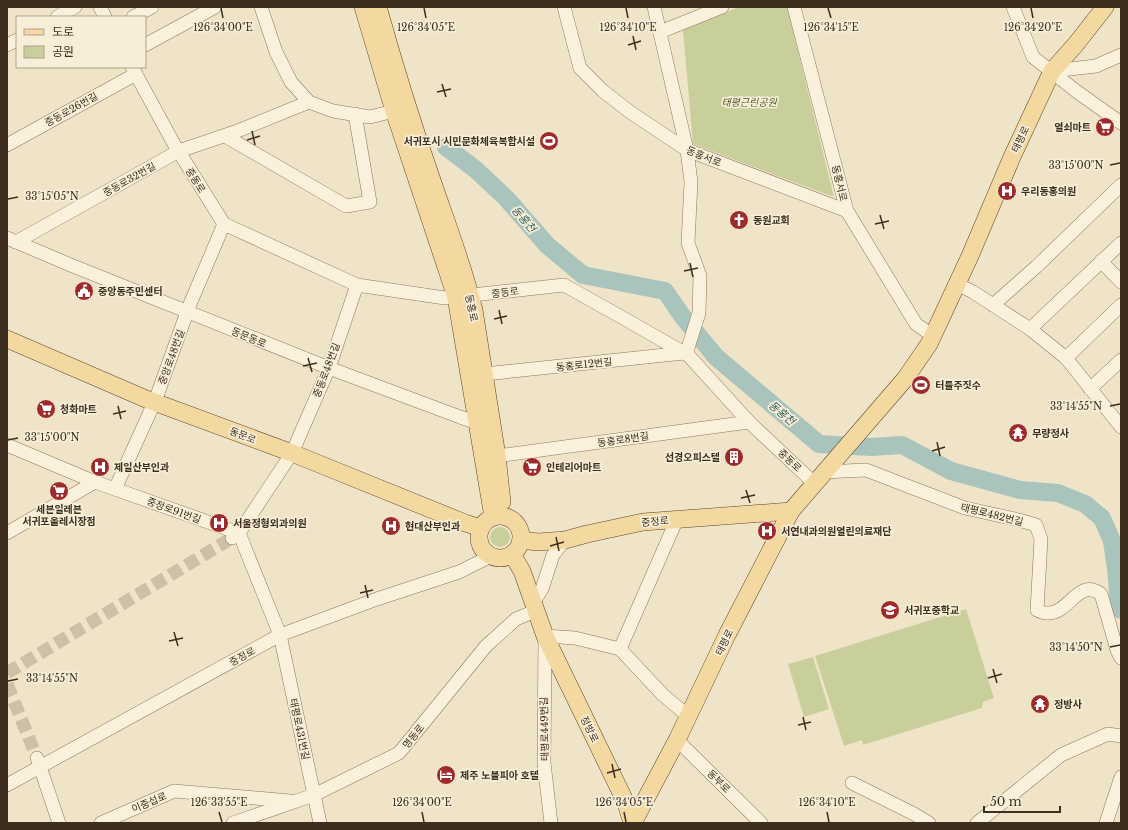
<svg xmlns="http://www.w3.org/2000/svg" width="1128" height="830" viewBox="0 0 1128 830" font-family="'Libre Baskerville','Noto Sans KR',serif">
  <rect width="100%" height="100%" fill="#f0e4c8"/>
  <g fill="#c9cf9b">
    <polygon points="739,7 787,7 834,197 693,144 683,30"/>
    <circle cx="500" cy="537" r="10"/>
    <polygon points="966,609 994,698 983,702 982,708 863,745 862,740 844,746 815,656"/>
    <polygon points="813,657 829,709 804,717 788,664"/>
  </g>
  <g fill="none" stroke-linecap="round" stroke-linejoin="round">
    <polyline stroke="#a9c4bc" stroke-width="18" points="446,147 475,169 506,198 547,245 583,275 665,291 683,317 716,357 819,444 871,447 902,445 951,471 1020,490 1058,493 1085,504 1102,518 1112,541 1116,569 1119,603 1121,610"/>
    <g stroke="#ccc0a6" stroke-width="13" stroke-dasharray="13 6" stroke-linecap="butt">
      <polyline points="7,673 232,538"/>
      <polyline points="7,684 37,758"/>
    </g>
    <defs>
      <g id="minor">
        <polyline points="100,7 105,17"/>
        <polyline points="261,7 276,52 291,82 309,102 333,111 370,117 402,109"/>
        <polyline points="564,7 580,68 603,91 630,112 687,150 847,211"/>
        <polyline points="654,7 687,150 691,182 688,243 700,276 699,313 686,354"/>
        <polyline points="794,7 847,211 916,324 933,336"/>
        <polyline points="1013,7 1033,57 1076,91 1121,123"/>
        <polyline points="57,17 75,7"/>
        <polyline points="133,17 152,7"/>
        <polyline points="660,32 722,7"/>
        <polyline points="7,45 17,40"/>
        <polyline points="145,45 215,7"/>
        <polyline points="132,67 174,144 224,224 357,285 445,298 564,285 616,314 688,355 749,422 814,483"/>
        <polyline points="1052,71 1096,66 1121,55"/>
        <polyline points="225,136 346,206 370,202 355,114"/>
        <polyline points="7,145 136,74"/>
        <polyline points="7,238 73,266 329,368 460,417 484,425"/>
        <polyline points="16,242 179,151 235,132 309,102"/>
        <polyline points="1101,261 1121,282"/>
        <polyline points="957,284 973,292 1030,329 1066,358 1121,427"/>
        <polyline points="993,305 1036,267 1121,185"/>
        <polyline points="1030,329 1121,243"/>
        <polyline points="1066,358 1121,305"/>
        <polyline points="485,374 684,353"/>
        <polyline points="1090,389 1121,360"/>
        <polyline points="7,445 95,482 239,533 280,635 320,823"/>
        <polyline points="497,456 749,422"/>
        <path d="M823 472 866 470 965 508 1019 520 1036 525 1041 539 1037 610C1039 611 1043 613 1046 613 1070 615 1077 577 1101 594L1117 650 1121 658"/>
        <polyline points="115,489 155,401 190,304 224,224"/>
        <polyline points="7,533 95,482"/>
        <polyline points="232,538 239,533 292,453 329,368 357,285"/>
        <polyline points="533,603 542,589 553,555 565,540"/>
        <polyline points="620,649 677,519"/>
        <polyline points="677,740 761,823"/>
        <polyline points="37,758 59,823"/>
        <polyline points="852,783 914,814 929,823"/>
        <polyline points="7,785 280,635 377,599 459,572 491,556"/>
        <polyline points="101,823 174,791 290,801"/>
        <polyline points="233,823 314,795 399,753 486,646 516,619 535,611"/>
        <polyline points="551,823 544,763 545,636 575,638 620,649 663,695 688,716"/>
        <polyline points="977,823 1061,755 1108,734 1121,736"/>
        <polyline points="1106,823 1121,777"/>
      </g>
      <g id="major">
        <polyline points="363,7 394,111 456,297 493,517"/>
        <path d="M378 7C395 68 414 129 435 189 449 229 464 269 474 310L497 456 502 502"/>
        <polyline points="7,339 146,399 292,453 465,523 481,528"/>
        <circle cx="500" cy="537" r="21"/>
        <polyline points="521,540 538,542 565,540 587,534 643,522 791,511"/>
        <polyline points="512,554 522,571 545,636 626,803 632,823"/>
        <polyline points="633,823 677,740 727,635 791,511 905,379 929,344 970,256 1012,157 1052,71 1076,44 1105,7"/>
      </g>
    </defs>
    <use href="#minor" stroke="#8d765c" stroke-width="14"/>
    <use href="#major" stroke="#5b4430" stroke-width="18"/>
    <use href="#minor" stroke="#faf1dc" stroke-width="13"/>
    <use href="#major" stroke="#f3d9a0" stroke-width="17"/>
  </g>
  <path fill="none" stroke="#3d2e20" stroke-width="1.5" d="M221 8 223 18M424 8 426 18M626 8 628 18M828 8 831 18M1031 8 1033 18M633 36 636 50M628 45 641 41M442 84 446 97M437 92 451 89M252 131 255 145M247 140 260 136M1110 165 1120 163M8 199 18 197M880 215 884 229M875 224 889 221M690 263 693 277M684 271 698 268M499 310 502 324M494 319 507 316M308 358 312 372M303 366 317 363M118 406 121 419M1110 406 1120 404M113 414 126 411M8 440 18 438M937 442 940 456M932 451 945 447M746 490 750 503M741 498 755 495M556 537 559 551M550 546 564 542M365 585 368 598M360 593 373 590M174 632 178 646M169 641 183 638M1110 647 1120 645M993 669 997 683M988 678 1002 674M8 681 18 679M803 717 806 730M798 725 811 722M612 764 615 778M607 773 621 769M219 812 222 822M422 812 424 822M624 812 626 822M827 812 829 822"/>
  <defs>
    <symbol id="supermarket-disc" viewBox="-11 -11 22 22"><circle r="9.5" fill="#9e2a2b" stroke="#f7eed8"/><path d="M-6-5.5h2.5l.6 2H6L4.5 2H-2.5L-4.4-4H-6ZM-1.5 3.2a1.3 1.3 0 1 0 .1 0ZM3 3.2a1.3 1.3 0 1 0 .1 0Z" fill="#fff"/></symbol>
    <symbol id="stadium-disc" viewBox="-11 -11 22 22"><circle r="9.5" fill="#9e2a2b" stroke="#f7eed8"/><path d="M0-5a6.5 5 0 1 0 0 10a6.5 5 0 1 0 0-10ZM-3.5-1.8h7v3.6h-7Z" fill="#fff"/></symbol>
    <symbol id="hospital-disc" viewBox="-11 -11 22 22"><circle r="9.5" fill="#9e2a2b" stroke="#f7eed8"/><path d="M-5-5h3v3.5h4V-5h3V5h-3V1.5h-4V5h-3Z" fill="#fff"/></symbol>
    <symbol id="church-disc" viewBox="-11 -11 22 22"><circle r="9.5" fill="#9e2a2b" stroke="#f7eed8"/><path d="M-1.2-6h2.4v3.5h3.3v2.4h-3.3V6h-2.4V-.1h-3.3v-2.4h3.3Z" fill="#fff"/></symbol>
    <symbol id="civic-disc" viewBox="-11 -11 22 22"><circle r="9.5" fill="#9e2a2b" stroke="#f7eed8"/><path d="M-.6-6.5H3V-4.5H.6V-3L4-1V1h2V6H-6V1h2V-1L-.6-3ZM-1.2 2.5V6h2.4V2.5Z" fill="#fff"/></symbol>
    <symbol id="temple-disc" viewBox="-11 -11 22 22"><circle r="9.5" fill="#9e2a2b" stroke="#f7eed8"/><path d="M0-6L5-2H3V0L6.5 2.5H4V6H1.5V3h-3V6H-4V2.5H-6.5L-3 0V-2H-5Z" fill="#fff"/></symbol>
    <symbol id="building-disc" viewBox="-11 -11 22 22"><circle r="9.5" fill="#9e2a2b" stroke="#f7eed8"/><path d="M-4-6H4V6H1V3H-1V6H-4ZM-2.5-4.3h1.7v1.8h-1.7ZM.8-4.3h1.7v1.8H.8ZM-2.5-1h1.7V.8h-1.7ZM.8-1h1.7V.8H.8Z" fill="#fff"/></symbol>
    <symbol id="school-disc" viewBox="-11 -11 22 22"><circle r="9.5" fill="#9e2a2b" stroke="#f7eed8"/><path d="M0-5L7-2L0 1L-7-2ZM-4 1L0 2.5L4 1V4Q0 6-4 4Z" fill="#fff"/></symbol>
    <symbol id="hotel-disc" viewBox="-11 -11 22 22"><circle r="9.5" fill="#9e2a2b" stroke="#f7eed8"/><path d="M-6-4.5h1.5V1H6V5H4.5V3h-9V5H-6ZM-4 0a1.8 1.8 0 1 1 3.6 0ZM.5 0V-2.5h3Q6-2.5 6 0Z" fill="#fff"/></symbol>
  </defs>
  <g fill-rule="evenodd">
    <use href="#supermarket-disc" x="1094" y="116" width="22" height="22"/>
    <use href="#stadium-disc" x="538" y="130" width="22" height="22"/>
    <use href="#hospital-disc" x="996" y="180" width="22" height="22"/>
    <use href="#church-disc" x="728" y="209" width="22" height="22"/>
    <use href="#civic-disc" x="73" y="280" width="22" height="22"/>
    <use href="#stadium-disc" x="910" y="374" width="22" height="22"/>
    <use href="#supermarket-disc" x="35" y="398" width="22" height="22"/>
    <use href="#temple-disc" x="1007" y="422" width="22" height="22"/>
    <use href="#building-disc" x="723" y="446" width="22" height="22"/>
    <use href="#hospital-disc" x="89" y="456" width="22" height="22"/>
    <use href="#supermarket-disc" x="521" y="456" width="22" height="22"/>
    <use href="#supermarket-disc" x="48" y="480" width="22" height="22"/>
    <use href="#hospital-disc" x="208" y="512" width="22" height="22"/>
    <use href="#hospital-disc" x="380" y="515" width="22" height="22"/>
    <use href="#hospital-disc" x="756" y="520" width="22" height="22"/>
    <use href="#school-disc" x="879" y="599" width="22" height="22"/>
    <use href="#temple-disc" x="1029" y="693" width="22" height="22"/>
    <use href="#hotel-disc" x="435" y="764" width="22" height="22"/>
  </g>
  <g text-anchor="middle" stroke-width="3.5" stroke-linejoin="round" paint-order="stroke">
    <g font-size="10" font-style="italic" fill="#4d5a26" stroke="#f7eed8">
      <text x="749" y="106">태평근린공원</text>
    </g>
    <g font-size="10" fill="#3d2e20" stroke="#f7eed8">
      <text transform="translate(71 109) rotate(-29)" y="4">중동로26번길</text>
      <text transform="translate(1020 139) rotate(-64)" y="4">태평로</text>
      <text transform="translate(704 156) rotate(22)" y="4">동흥서로</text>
      <text transform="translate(129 179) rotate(-29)" y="4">중동로32번길</text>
      <text transform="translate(196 180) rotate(58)" y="4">중동로</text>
      <text transform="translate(840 183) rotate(76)" y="4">동홍서로</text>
      <text transform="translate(505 292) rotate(-7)" y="4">중동로</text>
      <text transform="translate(472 308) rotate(78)" y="4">동홍로</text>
      <text transform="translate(249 337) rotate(22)" y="4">동문동로</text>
      <text transform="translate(171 357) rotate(-70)" y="4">중앙로48번길</text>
      <text transform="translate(584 364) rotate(-6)" y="4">동홍로12번길</text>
      <text transform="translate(326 370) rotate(-69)" y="4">중동로48번길</text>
      <text transform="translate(243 435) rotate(21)" y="4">동문로</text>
      <text transform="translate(623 439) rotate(-8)" y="4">동홍로8번길</text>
      <text transform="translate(790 460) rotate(43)" y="4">중동로</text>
      <text transform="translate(174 510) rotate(20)" y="4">중정로91번길</text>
      <text transform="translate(992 514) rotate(14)" y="4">태평로482번길</text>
      <text transform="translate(655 521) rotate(-5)" y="4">중정로</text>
      <text transform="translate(724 642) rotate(-64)" y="4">태평로</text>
      <text transform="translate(242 656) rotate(-29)" y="4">중정로</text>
      <text transform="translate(300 729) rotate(78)" y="4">태평로431번길</text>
      <text transform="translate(544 729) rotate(-91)" y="4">태평로449번길</text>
      <text transform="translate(590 729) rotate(64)" y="4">정방로</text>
      <text transform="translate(413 736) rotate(-51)" y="4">명동로</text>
      <text transform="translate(719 781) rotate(45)" y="4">동부로</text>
      <text transform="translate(149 802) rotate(-23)" y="4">이중섭로</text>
    </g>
    <g font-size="10" font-weight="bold" fill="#3d2e20" stroke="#f7eed8" text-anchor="start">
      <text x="1091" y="131" text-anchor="end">열쇠마트</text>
      <text x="535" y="145" text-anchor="end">서귀포시 시민문화체육복합시설</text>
      <text x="1021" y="195">우리동홍의원</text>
      <text x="753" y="224">동원교회</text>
      <text x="98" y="295">중앙동주민센터</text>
      <text x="935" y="389">터틀주짓수</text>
      <text x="60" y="413">청화마트</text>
      <text x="1032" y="437">무량정사</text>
      <text x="720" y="461" text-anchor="end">선경오피스텔</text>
      <text x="114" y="471">제일산부인과</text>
      <text x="546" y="471">인테리어마트</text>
      <text x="59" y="513" text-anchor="middle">세븐일레븐<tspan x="59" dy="12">서귀포올레시장점</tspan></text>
      <text x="233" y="527">서울정형외과의원</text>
      <text x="405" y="530">현대산부인과</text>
      <text x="781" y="535">서연내과의원열린의료재단</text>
      <text x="904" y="614">서귀포중학교</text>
      <text x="1054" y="708">정방사</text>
      <text x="460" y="779">제주 노블피아 호텔</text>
    </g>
    <g font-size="11" font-style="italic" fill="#2f5d5a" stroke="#f7eed8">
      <text transform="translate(524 219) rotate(49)" y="4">동홍천</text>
      <text transform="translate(782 413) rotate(40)" y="4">동홍천</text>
    </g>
  </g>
  <g font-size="10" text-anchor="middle" fill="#3d2e20" stroke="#f7eed8" stroke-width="3.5" stroke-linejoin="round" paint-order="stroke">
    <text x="1033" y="31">126°34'20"E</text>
    <text x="223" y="31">126°34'00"E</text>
    <text x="426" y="31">126°34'05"E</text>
    <text x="628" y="31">126°34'10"E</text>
    <text x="831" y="31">126°34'15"E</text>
    <text x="1076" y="169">33°15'00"N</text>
    <text x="52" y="200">33°15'05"N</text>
    <text x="1076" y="410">33°14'55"N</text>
    <text x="52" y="441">33°15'00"N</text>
    <text x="1076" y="651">33°14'50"N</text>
    <text x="52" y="682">33°14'55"N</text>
    <text x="219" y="806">126°33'55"E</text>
    <text x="422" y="806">126°34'00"E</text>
    <text x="624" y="806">126°34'05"E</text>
    <text x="827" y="806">126°34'10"E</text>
  </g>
  <rect width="1128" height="830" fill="none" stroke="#3d2e20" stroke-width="16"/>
  <rect x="16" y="16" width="130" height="52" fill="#f7eed8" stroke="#ada18e"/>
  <rect x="24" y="29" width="20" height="6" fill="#f3d9a0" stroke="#ada18e"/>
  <text x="52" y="36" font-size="12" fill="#3d2e20">도로</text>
  <rect x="24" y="46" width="20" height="12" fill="#c9cf9b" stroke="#ada18e"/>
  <text x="52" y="56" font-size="12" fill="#3d2e20">공원</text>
  <path d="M984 806v6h76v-6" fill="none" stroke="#3d2e20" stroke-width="2"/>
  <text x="990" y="806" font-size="12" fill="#3d2e20" stroke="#f7eed8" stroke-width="3" paint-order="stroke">50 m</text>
</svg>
